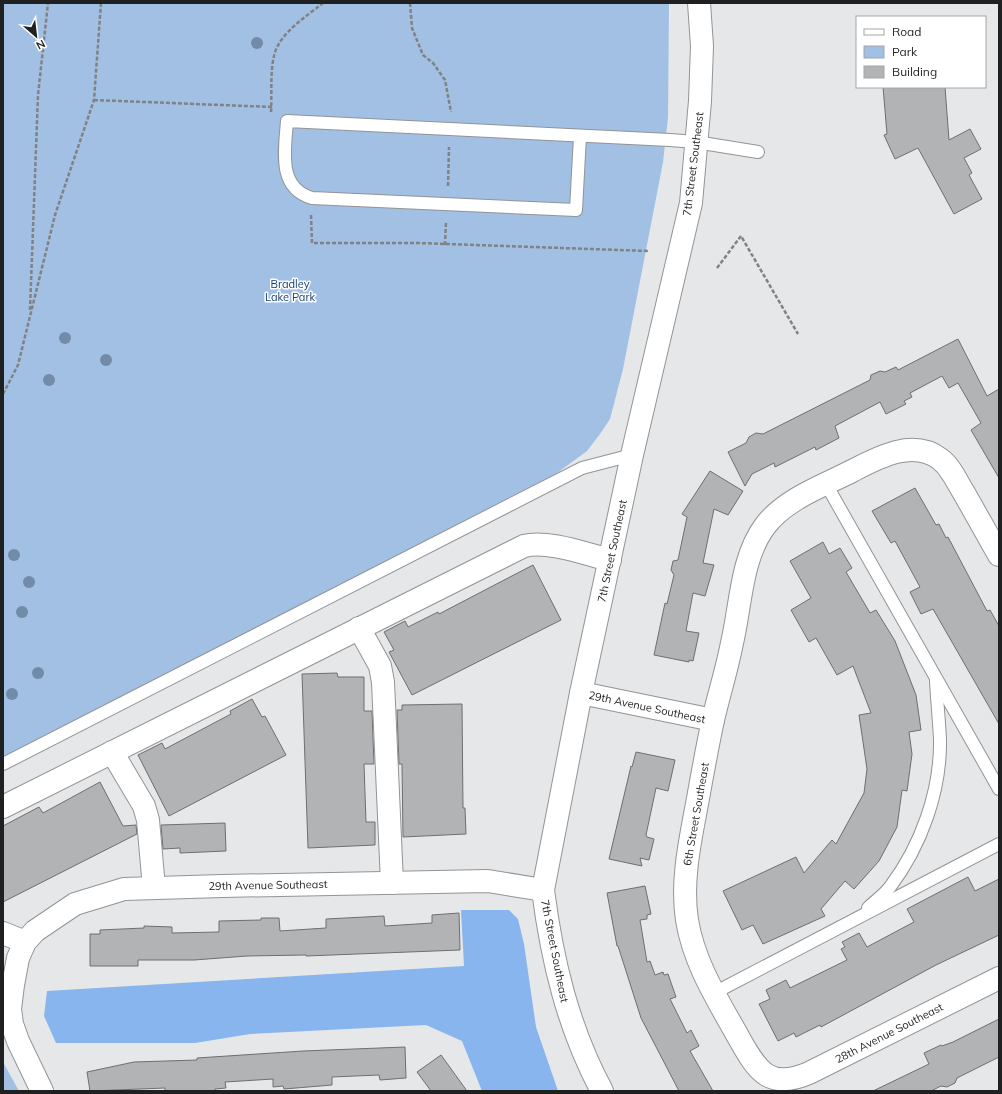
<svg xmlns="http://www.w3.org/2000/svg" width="1002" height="1094" viewBox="0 0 1002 1094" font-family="Mulish,sans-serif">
  <rect width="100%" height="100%" fill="#e5e7e9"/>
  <g fill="#a2bfe4">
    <polygon points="3,3 669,3 668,118 663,162 623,369 610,419 600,434 587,451 557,473 440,536 3,757"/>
    <polygon points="3,1062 19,1091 3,1091"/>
  </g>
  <polygon fill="#89b5ee" points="461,910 509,910 518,919 524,944 536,1027 558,1091 482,1091 462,1041 426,1025 250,1034 195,1043 56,1043 44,1016 47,991 464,966"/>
  <g fill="#b1b3b5" stroke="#6d6f71">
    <polygon points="883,87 945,87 949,140 970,129 981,149 964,158 972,173 969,175 982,199 954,214 918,148 895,159 884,135 887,134"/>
    <polygon points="958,339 987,396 999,389 999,478 971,430 981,423 958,383 949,388 942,376 910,393 912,397 904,401 906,404 886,414 880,402 835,426 839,438 816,450 815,447 775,467 774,463 752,474 745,486 728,452 746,443 749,437 756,433 763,434 870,380 871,375 880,371 885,372 896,367 898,370"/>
    <polygon points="710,471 743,491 728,515 714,509 703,563 714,565 705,596 693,593 686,631 699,633 693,661 689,660 689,662 654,655 665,603 667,604 674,575 671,570 673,561 678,560 687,517 682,514"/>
    <polygon points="915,488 936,525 939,524 946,538 948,537 987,611 990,610 999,626 999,724 933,609 921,614 910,592 920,587 895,541 891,543 872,511"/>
    <polygon points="823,542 829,554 840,548 852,568 846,572 870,613 876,610 895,641 916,695 921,730 909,732 912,754 907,791 902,790 897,827 879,861 854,889 845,881 821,909 825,916 763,944 753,925 742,930 723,891 796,857 804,873 832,840 836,844 864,793 867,769 859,715 871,713 853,666 837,675 816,638 809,642 791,610 811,598 790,561"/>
    <polygon points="533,565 561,620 412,695 389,652 394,650 384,632 405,621 408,627 438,612 439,614"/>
    <polygon points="337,673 338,677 364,677 364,711 372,711 374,764 364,764 366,822 375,822 375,845 308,848 302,674"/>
    <polygon points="252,699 262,717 265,716 286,755 169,816 138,755 162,743 165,749 231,714 230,711"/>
    <polygon points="462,704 463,808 465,808 466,834 403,837 402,764 399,764 397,710 402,710 402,705"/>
    <polygon points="636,752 675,760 668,791 656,788 646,835 647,837 654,839 649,860 640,858 642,866 609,859 631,766 632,767"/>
    <polygon points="100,782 123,826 136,825 137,834 3,902 3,826 39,807 43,813"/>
    <polygon points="225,823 226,851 180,853 180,848 163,849 161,825"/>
    <polygon points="968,877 975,891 999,879 999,935 936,965 821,1027 820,1025 796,1037 794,1033 778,1041 759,1004 770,999 766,990 786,980 790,988 847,960 841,949 845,947 842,942 859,933 867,947 914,922 907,909"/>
    <polygon points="645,886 651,914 647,915 647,919 640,920 647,962 650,961 655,975 663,972 664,975 668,974 676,997 670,999 687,1033 691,1030 699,1046 690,1051 713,1091 679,1091 641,1018 618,946 617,946 607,893"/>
    <polygon points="459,913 460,950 306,956 306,955 247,956 194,960 138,960 138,966 90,966 90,934 100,934 100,930 144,928 144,926 172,927 172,933 219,932 219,921 261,920 261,918 279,918 280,931 326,928 326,919 384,916 385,926 432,923 432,915"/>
    <polygon points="999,1019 999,1057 957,1078 955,1083 947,1087 941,1086 931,1091 873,1091 929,1064 924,1053 941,1045 942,1046 953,1042"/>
    <polygon points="405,1047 406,1078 380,1080 379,1075 332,1077 332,1085 284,1089 283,1086 273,1087 273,1079 225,1082 226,1088 215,1089 215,1091 165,1091 165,1088 90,1091 87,1072 134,1062 197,1060 197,1058 303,1051"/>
    <polygon points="441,1055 467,1091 431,1091 417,1072"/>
  </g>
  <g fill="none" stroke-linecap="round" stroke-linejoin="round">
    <defs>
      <g id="lane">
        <path d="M580 136 576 210 312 198C277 188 285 150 287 121L670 140 696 142 758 152"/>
        <polyline points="826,484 999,789"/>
        <polyline points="3,764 582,468 632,455"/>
        <path d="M868 908C875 901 884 895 890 887 921 846 941 791 940 739 939 720 937 700 936 681"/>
        <polyline points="714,993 999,844"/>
      </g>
      <g id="street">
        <path d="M999 555C987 534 976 514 964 493 957 482 951 467 940 459 913 438 877 458 852 471 823 486 785 499 765 526 741 558 741 605 732 643 727 669 719 694 713 720 707 748 702 776 697 804 690 841 681 882 687 920 694 964 719 1002 740 1040 758 1072 770 1090 809 1073L999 978"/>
        <polyline points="359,628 380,666 383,682 392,883"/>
        <polyline points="581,693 713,720"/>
        <polyline points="112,752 144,806 148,820 154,888"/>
        <path d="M3 807 524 546C548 540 585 554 610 560"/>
        <polyline points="3,933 25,942"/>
        <polyline points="42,1091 18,1041 12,1024 10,1009 13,985 18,958 25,942 35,931 75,904 124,889 222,886 488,881 543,890"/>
      </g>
      <path id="secondary" d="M602 1091C568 1028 552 960 543 890L581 693 632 455 691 203 700 101 702 46 699 3"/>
    </defs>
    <use href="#lane" stroke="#929496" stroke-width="14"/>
    <use href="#street" stroke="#929496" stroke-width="24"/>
    <use href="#secondary" stroke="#929496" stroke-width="24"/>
    <g stroke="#818284" stroke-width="2.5" stroke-dasharray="4 2" stroke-linecap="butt">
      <polyline points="410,3 412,28 423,55 433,63 445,80 451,112"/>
      <polyline points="94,100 272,107"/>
      <path d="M271 112C272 95 270 72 274 56 279 33 306 17 323 3"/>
      <polyline points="448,186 449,147"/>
      <polyline points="311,215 312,243 418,243 648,251"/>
      <polyline points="445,245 446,221"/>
      <polyline points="717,268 741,236 798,334"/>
      <polyline points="30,310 38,95 48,3"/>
      <polyline points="3,394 18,365 55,215 94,100 101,3"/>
    </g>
    <use href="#lane" stroke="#fff" stroke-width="12"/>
    <use href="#street" stroke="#fff" stroke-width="22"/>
    <use href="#secondary" stroke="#fff" stroke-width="22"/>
  </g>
  <g fill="#728ba8">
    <circle cx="257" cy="43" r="6"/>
    <circle cx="65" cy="338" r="6"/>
    <circle cx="106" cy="360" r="6"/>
    <circle cx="49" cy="380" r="6"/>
    <circle cx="14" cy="555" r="6"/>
    <circle cx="29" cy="582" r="6"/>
    <circle cx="22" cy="612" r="6"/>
    <circle cx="38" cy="673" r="6"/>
    <circle cx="12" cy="694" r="6"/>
  </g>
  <g text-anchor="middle" stroke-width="3" stroke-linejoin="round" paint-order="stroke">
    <g font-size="11" fill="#1f2021" stroke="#fff">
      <text transform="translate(693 164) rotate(-83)" y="4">7th Street Southeast</text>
      <text transform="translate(612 551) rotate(-78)" y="4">7th Street Southeast</text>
      <text transform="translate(647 707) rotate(12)" y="4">29th Avenue Southeast</text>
      <text transform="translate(696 814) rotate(-80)" y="4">6th Street Southeast</text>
      <text transform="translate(268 885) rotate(-1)" y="4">29th Avenue Southeast</text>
      <text transform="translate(555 951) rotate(79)" y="4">7th Street Southeast</text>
      <text transform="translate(889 1033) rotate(-27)" y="4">28th Avenue Southeast</text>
    </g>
    <g font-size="11" fill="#143f72" stroke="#fff">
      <text x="290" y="288">Bradley<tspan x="290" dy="13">Lake Park</tspan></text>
    </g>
  </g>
  <rect width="1002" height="1094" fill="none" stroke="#1f2021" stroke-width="8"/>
  <rect x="856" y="16" width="130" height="72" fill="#ffffff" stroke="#a5a6a6"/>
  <rect x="864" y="29" width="20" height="6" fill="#ffffff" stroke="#a5a6a6"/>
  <text x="892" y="36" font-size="12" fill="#1f2021">Road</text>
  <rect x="864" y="46" width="20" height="12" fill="#a2bfe4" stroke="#a5a6a6"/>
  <text x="892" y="56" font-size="12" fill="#1f2021">Park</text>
  <rect x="864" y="66" width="20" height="12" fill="#b1b3b5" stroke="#a5a6a6"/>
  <text x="892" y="76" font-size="12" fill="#1f2021">Building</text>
  <g transform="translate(36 36) rotate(152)" stroke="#ffffff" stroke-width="3" paint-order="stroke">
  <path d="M0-3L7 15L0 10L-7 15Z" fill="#1f2021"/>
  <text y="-6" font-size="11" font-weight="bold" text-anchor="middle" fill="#1f2021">N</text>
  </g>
</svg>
